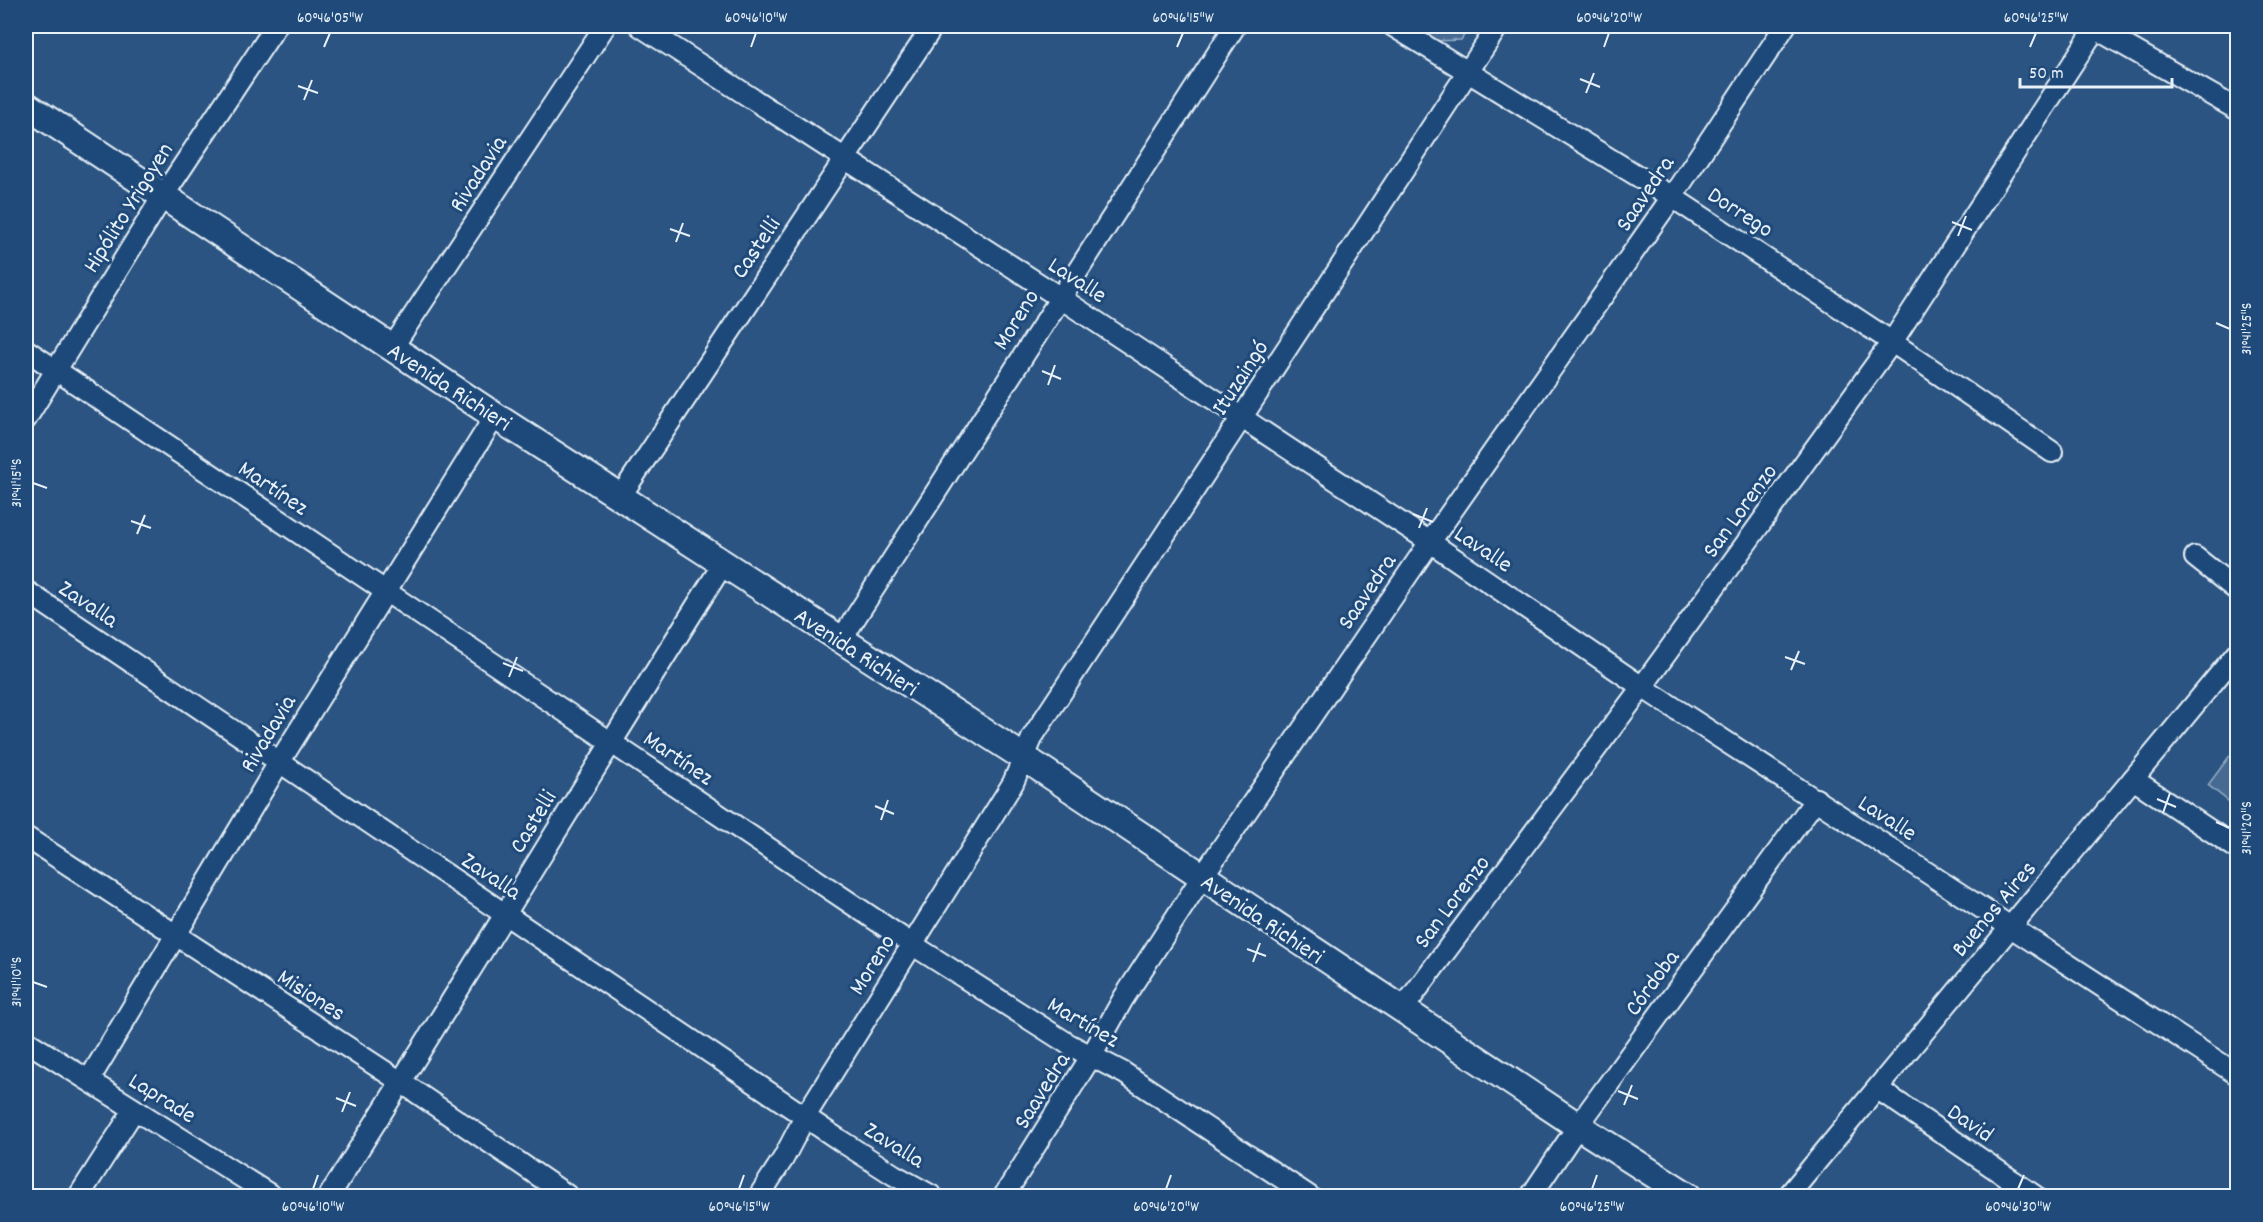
<svg xmlns="http://www.w3.org/2000/svg" width="2263" height="1222" viewBox="0 0 2263 1222" font-family="Dekko,sans-serif">
  <defs>
    <pattern id="park-dots" width="8" height="8" patternUnits="userSpaceOnUse" patternTransform="scale(1.5)"><rect width="8" height="8" fill="#476b93"/><path d="M2 2h.1M6 6h.1" fill="none" stroke="#6281a3" stroke-width="1.8" stroke-linecap="round"/></pattern>
  </defs>
  <rect width="100%" height="100%" fill="#2b5482"/>
  <filter id="ink" filterUnits="userSpaceOnUse"><feTurbulence type="fractalNoise" baseFrequency=".0167" numOctaves="2"/><feDisplacementMap in="SourceGraphic" scale="12" xChannelSelector="R" yChannelSelector="G"/><feConvolveMatrix kernelMatrix="1 2 1 2 8 2 1 2 1" color-interpolation-filters="sRGB"/></filter>
  <g filter="url(#ink)">
    <polygon fill="url(#park-dots)" stroke="#98aec6" stroke-width="1.5" points="1408,26 1470,26 1461,40 1434,41"/>
    <polygon fill="#476b93" stroke="#98aec6" stroke-width="1.5" points="2237,746 2237,808 2208,785"/>
    <g fill="none" stroke-linecap="round" stroke-linejoin="round">
      <defs>
        <g id="minor">
          <polyline points="640,26 1059,297 1430,542 1642,687 2238,1075"/>
          <polyline points="1393,26 1672,197 1892,342 2052,452"/>
          <polyline points="2091,26 2238,110"/>
          <polyline points="392,348 605,26"/>
          <polyline points="26,350 913,945 1070,1045 1124,1073 1309,1196"/>
          <polyline points="26,419 163,196 276,26"/>
          <polyline points="620,497 933,26"/>
          <polyline points="2195,557 2238,591"/>
          <polyline points="26,591 841,1141 894,1175 932,1196"/>
          <polyline points="841,640 1235,26"/>
          <polyline points="2133,779 2238,849"/>
          <polyline points="26,837 401,1082 568,1196"/>
          <polyline points="1402,1010 1642,687 1892,342 2097,26"/>
          <polyline points="26,1041 272,1196"/>
          <polyline points="89,1080 280,761 495,416"/>
          <polyline points="1878,1089 2035,1196"/>
          <polyline points="79,1196 134,1110"/>
          <path d="M329 1196C462 987 590 774 723 564"/>
          <polyline points="759,1196 783,1159 806,1115 1013,783 1033,736 1498,26"/>
          <polyline points="1004,1196 1092,1055 1123,999 1202,877 1430,542 1672,197 1785,26"/>
          <polyline points="1531,1196 1578,1126 1816,799"/>
          <polyline points="1788,1196 2238,652"/>
        </g>
        <polyline id="tertiary" points="26,105 495,416 1023,757 1578,1126 1688,1196"/>
      </defs>
      <use href="#minor" stroke="#e8f1f8" stroke-width="24"/>
      <use href="#tertiary" stroke="#e8f1f8" stroke-width="30"/>
      <use href="#minor" stroke="#1f4a7a" stroke-width="20"/>
      <use href="#tertiary" stroke="#1f4a7a" stroke-width="26"/>
    </g>
  </g>
  <path fill="none" stroke="#e8f1f8" stroke-width="2" d="M324 47 330 33M751 47 756 33M1177 47 1183 33M1604 47 1609 33M2030 47 2036 33M1580 79 1600 87M298 86 318 93M1586 93 1594 73M304 100 312 80M1952 222 1972 230M670 229 690 236M1958 236 1966 216M676 242 683 223M2216 323 2230 329M1042 371 1061 379M1048 385 1055 365M33 483 47 488M1413 514 1433 522M131 521 151 528M1419 528 1427 508M137 534 145 515M1785 657 1805 664M503 663 523 671M1791 670 1799 651M509 677 517 657M2157 799 2176 807M875 806 894 814M2163 813 2170 793M881 820 888 800M2216 822 2230 828M1247 949 1266 956M1253 962 1260 943M33 982 47 987M1618 1091 1638 1099M336 1098 356 1106M1624 1105 1632 1085M342 1112 350 1092M313 1189 318 1175M739 1189 744 1175M1166 1189 1171 1175M1592 1189 1597 1175M2018 1189 2024 1175"/>
  <g text-anchor="middle" stroke-width="6" stroke-linejoin="round" paint-order="stroke">
    <g font-size="24" fill="#e8f1f8" stroke="#1f4a7a">
      <text transform="translate(477 173) rotate(-57)" y="8">Rivadavia</text>
      <text transform="translate(1644 193) rotate(-56)" y="8">Saavedra</text>
      <text transform="translate(127 207) rotate(-58)" y="8">Hipólito Yrigoyen</text>
      <text transform="translate(1741 211) rotate(33)" y="8">Dorrego</text>
      <text transform="translate(755 247) rotate(-56)" y="8">Castelli</text>
      <text transform="translate(1078 279) rotate(33)" y="8">Lavalle</text>
      <text transform="translate(1015 319) rotate(-58)" y="8">Moreno</text>
      <text transform="translate(1239 377) rotate(-57)" y="8">Ituzaingó</text>
      <text transform="translate(450 386) rotate(33)" y="8">Avenida Richieri</text>
      <text transform="translate(274 487) rotate(34)" y="8">Martínez</text>
      <text transform="translate(1739 510) rotate(-54)" y="8">San Lorenzo</text>
      <text transform="translate(1484 548) rotate(34)" y="8">Lavalle</text>
      <text transform="translate(1366 591) rotate(-56)" y="8">Saavedra</text>
      <text transform="translate(89 603) rotate(34)" y="8">Zavalla</text>
      <text transform="translate(857 651) rotate(33)" y="8">Avenida Richieri</text>
      <text transform="translate(267 733) rotate(-59)" y="8">Rivadavia</text>
      <text transform="translate(679 757) rotate(34)" y="8">Martínez</text>
      <text transform="translate(1888 817) rotate(33)" y="8">Lavalle</text>
      <text transform="translate(532 821) rotate(-59)" y="8">Castelli</text>
      <text transform="translate(492 875) rotate(34)" y="8">Zavalla</text>
      <text transform="translate(1451 901) rotate(-53)" y="8">San Lorenzo</text>
      <text transform="translate(1993 908) rotate(-50)" y="8">Buenos Aires</text>
      <text transform="translate(1263 918) rotate(34)" y="8">Avenida Richieri</text>
      <text transform="translate(871 964) rotate(-58)" y="8">Moreno</text>
      <text transform="translate(1651 982) rotate(-54)" y="8">Córdoba</text>
      <text transform="translate(312 994) rotate(33)" y="8">Misiones</text>
      <text transform="translate(1084 1021) rotate(30)" y="8">Martínez</text>
      <text transform="translate(1041 1090) rotate(-58)" y="8">Saavedra</text>
      <text transform="translate(163 1097) rotate(32)" y="8">Laprade</text>
      <text transform="translate(1971 1122) rotate(34)" y="8">David</text>
      <text transform="translate(895 1144) rotate(32)" y="8">Zavalla</text>
    </g>
  </g>
  <rect width="2263" height="1222" fill="none" stroke="#1f4a7a" stroke-width="66"/>
  <path d="M2020 78v9h152v-9" fill="none" stroke="#e8f1f8" stroke-width="3"/>
  <text x="2029" y="78" font-size="18" fill="#e8f1f8" stroke="#1f4a7a" stroke-width="4.5" paint-order="stroke">50 m</text>
  <rect x="33" y="33" width="2197" height="1156" fill="none" stroke="#e8f1f8" stroke-width="2"/>
  <g font-size="15" text-anchor="middle" fill="#e8f1f8">
    <text x="330" y="22">60°46'05"W</text>
    <text x="756" y="22">60°46'10"W</text>
    <text x="1183" y="22">60°46'15"W</text>
    <text x="1609" y="22">60°46'20"W</text>
    <text x="2036" y="22">60°46'25"W</text>
    <text transform="translate(2246 329) rotate(-90)" y="5">31°41'25"S</text>
    <text transform="translate(16 483) rotate(-90)" y="5">31°41'15"S</text>
    <text transform="translate(2246 828) rotate(-90)" y="5">31°41'20"S</text>
    <text transform="translate(16 982) rotate(-90)" y="5">31°41'10"S</text>
    <text x="313" y="1211">60°46'10"W</text>
    <text x="739" y="1211">60°46'15"W</text>
    <text x="1166" y="1211">60°46'20"W</text>
    <text x="1592" y="1211">60°46'25"W</text>
    <text x="2018" y="1211">60°46'30"W</text>
  </g>
</svg>
